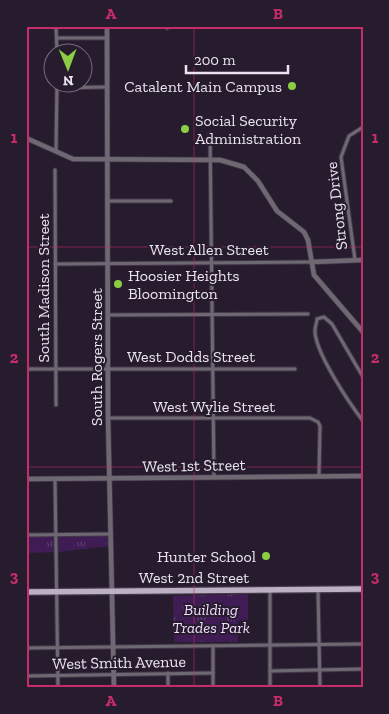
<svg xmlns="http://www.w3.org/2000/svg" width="389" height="714" viewBox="0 0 389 714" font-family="'Zilla Slab',serif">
  <defs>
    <pattern id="grass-tufts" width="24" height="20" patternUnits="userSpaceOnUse" patternTransform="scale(1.25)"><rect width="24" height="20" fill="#401c54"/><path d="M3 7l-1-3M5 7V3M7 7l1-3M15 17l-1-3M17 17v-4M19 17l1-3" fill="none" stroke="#5c3d6d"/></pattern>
  </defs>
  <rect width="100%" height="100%" fill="#271c2e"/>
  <g fill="url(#grass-tufts)">
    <polygon points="110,534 110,546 58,552 26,553 26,535"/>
    <polygon points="248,594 248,620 238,621 238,642 174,642 173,596"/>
  </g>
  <rect fill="#401c54" x="232" y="595" width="16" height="25"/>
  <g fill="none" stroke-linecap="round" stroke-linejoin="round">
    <defs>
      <g id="minor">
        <polyline points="56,26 57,52"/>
        <polyline points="167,26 167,28"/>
        <polyline points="57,38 107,38"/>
        <polyline points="57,88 106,87"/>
        <polyline points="210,133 214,477"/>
        <polyline points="56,151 57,82"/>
        <polyline points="55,170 56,405"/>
        <polyline points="108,201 171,201"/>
        <polyline points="355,260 341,157 349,136 363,127"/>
        <polyline points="55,264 311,262"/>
        <polyline points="108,315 308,314"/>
        <polyline points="26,369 295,369"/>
        <path d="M363 377 332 324 324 317 317 319C317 322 315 327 315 330 314 351 350 404 363 421"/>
        <polyline points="108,418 310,418 318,422 320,426 319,476"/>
        <polyline points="55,479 58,688"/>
        <polyline points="26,535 111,534"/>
        <polyline points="318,589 320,688"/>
        <polyline points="270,590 270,688"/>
        <polyline points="213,646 213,688"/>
        <polyline points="26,648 363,644"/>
        <polyline points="270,671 363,669"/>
        <polyline points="168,673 168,688"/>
        <polyline points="26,676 213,673"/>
      </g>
      <g id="tertiary">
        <polyline points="107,26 108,415 114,688"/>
        <polyline points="26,138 73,159 220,160 244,167 258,181 277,211 304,232 308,240 314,275 363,332"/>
        <polyline points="311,262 363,260"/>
        <polyline points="26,479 363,476"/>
      </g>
      <polyline id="primary" points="26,592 363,589"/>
    </defs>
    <use href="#minor" stroke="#423849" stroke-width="5"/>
    <use href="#tertiary" stroke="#423849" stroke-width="6"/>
    <use href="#primary" stroke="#423849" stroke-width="8"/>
    <use href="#minor" stroke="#6e6872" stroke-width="3"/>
    <use href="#tertiary" stroke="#6e6872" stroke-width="4.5"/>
    <use href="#primary" stroke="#bcb0c4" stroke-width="5.5"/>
  </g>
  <path fill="none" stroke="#c62c6a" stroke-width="1" stroke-opacity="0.55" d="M194 26V688M26 247H363M26 467H363"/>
  <g fill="#8bce46" stroke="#271c2e" stroke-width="2">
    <circle cx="292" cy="86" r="5"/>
    <circle cx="185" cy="129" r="5"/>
    <circle cx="118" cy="284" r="5"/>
    <circle cx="266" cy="556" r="5"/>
  </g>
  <g text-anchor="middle" stroke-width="4" stroke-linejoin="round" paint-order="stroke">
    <g font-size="16" fill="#ebe4f0" stroke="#271c2e" text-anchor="end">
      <text x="282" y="92">Catalent Main Campus</text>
      <text x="195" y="126" text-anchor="start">Social Security<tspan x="195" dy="18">Administration</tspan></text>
      <text x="128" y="281" text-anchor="start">Hoosier Heights<tspan x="128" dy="18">Bloomington</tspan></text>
      <text x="256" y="562">Hunter School</text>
    </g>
    <g font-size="16" fill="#ebe4f0" stroke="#271c2e">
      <text transform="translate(336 206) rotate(-97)" y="6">Strong Drive</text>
      <text x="209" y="255">West Allen Street</text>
      <text transform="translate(43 288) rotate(-90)" y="6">South Madison Street</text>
      <text x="191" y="362">West Dodds Street</text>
      <text transform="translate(96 357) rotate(-90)" y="6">South Rogers Street</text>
      <text x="214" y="412">West Wylie Street</text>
      <text transform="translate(194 465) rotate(-1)" y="6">West 1st Street</text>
      <text x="194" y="583">West 2nd Street</text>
      <text transform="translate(119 662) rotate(-1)" y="6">West Smith Avenue</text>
    </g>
    <g font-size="16" font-style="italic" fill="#f0dafe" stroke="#271c2e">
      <text x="211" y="615">Building<tspan x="211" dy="18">Trades Park</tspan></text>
    </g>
  </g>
  <rect width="389" height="714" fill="none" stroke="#271c2e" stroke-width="55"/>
  <g transform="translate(68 68) rotate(179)"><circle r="24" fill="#271c2e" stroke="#756c7c"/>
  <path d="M0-4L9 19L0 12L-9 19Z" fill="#8bce46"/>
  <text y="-8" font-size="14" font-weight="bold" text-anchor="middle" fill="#ebe4f0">N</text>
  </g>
  <path d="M186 65v8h102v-8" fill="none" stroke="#ebe4f0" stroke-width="2.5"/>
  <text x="194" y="65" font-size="15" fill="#ebe4f0" stroke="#271c2e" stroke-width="4" paint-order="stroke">200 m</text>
  <rect x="28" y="28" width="334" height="658" fill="none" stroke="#c62c6a" stroke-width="2"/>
  <g font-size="16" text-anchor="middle" font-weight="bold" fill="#c62c6a">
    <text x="111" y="19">A</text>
    <text x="278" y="19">B</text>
    <text x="14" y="143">1</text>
    <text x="375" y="143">1</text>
    <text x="14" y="363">2</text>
    <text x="375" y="363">2</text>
    <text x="14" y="582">3</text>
    <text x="375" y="582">3</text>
    <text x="111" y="706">A</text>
    <text x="278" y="706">B</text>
  </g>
</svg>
